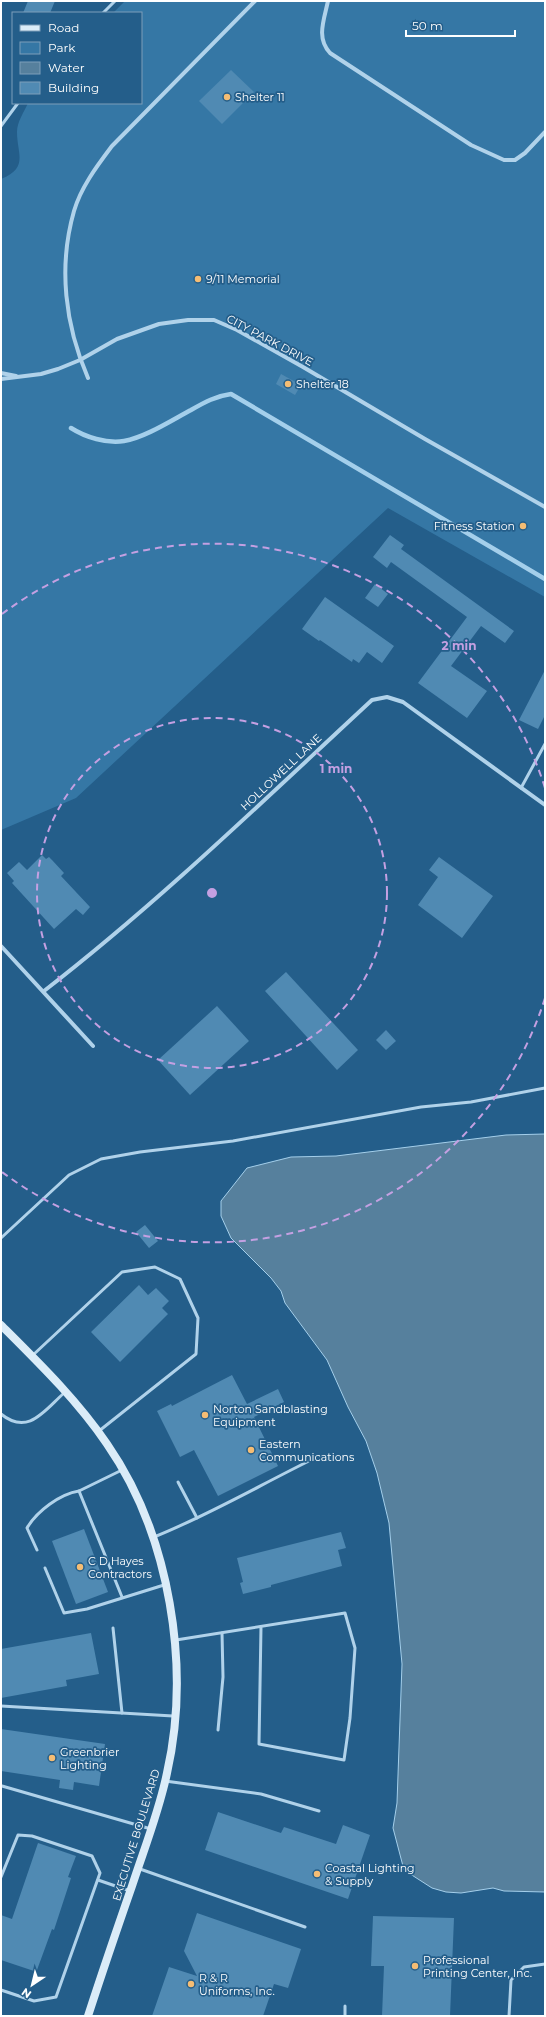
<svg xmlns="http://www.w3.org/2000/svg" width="546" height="2017" viewBox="0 0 546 2017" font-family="Montserrat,sans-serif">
  <rect width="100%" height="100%" fill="#245e8a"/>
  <path fill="#3577a5" d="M125 1H545V597L388 508 76 798 1 830V179C29 168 17 154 17 132 17 122 24 112 28 103H141V13H113Z"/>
  <polygon fill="#56809d" stroke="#a4cfeb" points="545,1134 545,1892 504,1891 493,1888 461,1893 446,1892 432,1888 404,1870 393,1828 397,1803 402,1664 389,1523 377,1473 366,1441 348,1407 327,1360 285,1303 281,1291 271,1278 231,1238 221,1216 221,1201 247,1168 291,1157 336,1156 506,1135"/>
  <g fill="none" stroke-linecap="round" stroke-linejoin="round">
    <path stroke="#a4cfeb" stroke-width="4.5" d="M71 428C85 437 107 444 124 441 146 437 172 420 191 410 205 402 216 396 231 394L545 579"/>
  </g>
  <g fill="#508ab3">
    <polygon points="28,1 55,1 50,13 23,13"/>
    <polygon points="231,70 254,92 222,124 199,101"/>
    <polygon points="281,374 301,385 295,395 276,384"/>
    <polygon points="390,535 404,545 401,549 514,631 505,643 481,626 451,666 487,691 467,718 418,683 467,617 391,562 387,568 373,557"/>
    <polygon points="375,584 388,594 378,607 365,598"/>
    <polygon points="325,597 394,646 382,663 367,652 359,663 353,659 352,662 320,640 319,641 302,629"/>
    <polygon points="545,670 545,715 538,729 519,720"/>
    <polygon points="42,855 46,859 49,857 52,860 64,873 61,876 90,907 83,915 76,909 54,929 12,883 14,881 7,873 19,862 27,870"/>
    <polygon points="439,857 493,896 462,938 418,905 438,877 429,870"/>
    <polygon points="286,972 358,1050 337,1070 265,991"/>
    <polygon points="217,1006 249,1041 190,1095 158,1060"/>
    <polygon points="386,1030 396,1041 386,1050 376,1040"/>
    <polygon points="145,1225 158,1241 149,1248 136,1232"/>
    <polygon points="139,1285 148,1295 156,1288 169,1301 162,1308 168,1314 120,1362 91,1332"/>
    <polygon points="232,1375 247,1404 278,1389 284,1402 254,1417 278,1466 218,1496 194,1450 180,1457 157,1411 171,1404 172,1406"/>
    <polygon points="84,1529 108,1592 76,1604 52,1541"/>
    <polygon points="341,1532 346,1548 338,1550 342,1566 271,1585 271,1587 243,1594 240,1583 243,1582 237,1558"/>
    <polygon points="91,1633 99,1674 66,1680 67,1686 1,1698 1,1649"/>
    <polygon points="1,1729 105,1744 99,1786 74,1782 73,1790 59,1788 60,1780 1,1771"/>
    <polygon points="218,1812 281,1833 284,1827 336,1844 343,1825 370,1835 348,1899 205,1850"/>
    <polygon points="38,1843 76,1856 68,1877 71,1878 54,1930 52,1929 37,1970 35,1969 34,1971 1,1960 1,1915 12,1919"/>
    <polygon points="197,1913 301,1949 288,1988 274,1984 263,2016 152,2016 169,1967 197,1976 184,1951"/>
    <polygon points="373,1916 454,1918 450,2016 382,2016 384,1966 371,1966"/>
  </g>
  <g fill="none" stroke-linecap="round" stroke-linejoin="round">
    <g stroke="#b0d2ea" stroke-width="3">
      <polyline points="103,13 115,1"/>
      <polyline points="1,126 18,103"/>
      <polyline points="521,788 545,744"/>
      <polyline points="1,1238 69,1175 101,1159 140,1152 233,1141 421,1107 471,1102 545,1088"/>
      <polyline points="33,1355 122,1272 155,1267 180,1279 198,1318 196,1354 99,1431"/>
      <path d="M1 1414C28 1436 44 1411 64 1393"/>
      <polyline points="122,1470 79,1491 122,1597"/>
      <polyline points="178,1482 197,1518"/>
      <path d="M154 1537C209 1515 260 1485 313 1459"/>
      <path d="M37 1550 27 1528C37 1511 60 1494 79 1491"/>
      <polyline points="45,1568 64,1613 87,1609 164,1585"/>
      <polyline points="113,1628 122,1713"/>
      <polyline points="176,1640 345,1613 355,1648 350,1718 344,1760 259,1744 261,1627"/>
      <polyline points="1,1706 173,1716"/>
      <polyline points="218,1730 223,1677 222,1633"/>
      <polyline points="165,1781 261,1794 319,1811"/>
      <polyline points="2,1786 151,1829"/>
      <polyline points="140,1869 305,1927"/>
      <polyline points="1,1877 18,1835 32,1836 92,1856 100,1873 56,1997 34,2001 1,1990"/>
      <polyline points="98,1880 130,1891"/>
      <polyline points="345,2016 345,2006"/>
      <polyline points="509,2016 511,1980 524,1967 545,1964"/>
    </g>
    <g stroke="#b0d2ea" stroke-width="4">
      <path d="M328 1C324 20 316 38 330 53L471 145 504 160H515L525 153 545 132"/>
      <polyline points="1,373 16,376"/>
      <path d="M88 378C65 325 58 267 74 211 81 187 97 166 112 146L255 1"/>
      <polyline points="1,379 41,374 58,369 80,360 117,339 159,324 188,320 214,320 237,330 303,367 425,439 545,507"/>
      <polyline points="1,946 93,1046"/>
      <path d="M44 991C159 902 265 799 372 700L387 697 403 702 545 805"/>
    </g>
    <path stroke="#dbecf8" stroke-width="8" d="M1 1325C39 1363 77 1400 107 1444 170 1535 191 1667 167 1773 159 1812 144 1849 132 1886 117 1929 102 1973 88 2016"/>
  </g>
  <g fill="none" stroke="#c4a0e2" stroke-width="2" stroke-dasharray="7 5">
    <circle cx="212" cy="893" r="175"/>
    <path d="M545 998A349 349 0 0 1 2 1172M2 614A349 349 0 0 1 545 788"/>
  </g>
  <g fill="#f5bd74" stroke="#245e8a" stroke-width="1.5">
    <circle cx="227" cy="97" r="4"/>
    <circle cx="198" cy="279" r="4"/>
    <circle cx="288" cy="384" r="4"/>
    <circle cx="523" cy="526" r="4"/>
    <circle cx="205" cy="1415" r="4"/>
    <circle cx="251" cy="1450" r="4"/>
    <circle cx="80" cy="1567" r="4"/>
    <circle cx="52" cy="1758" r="4"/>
    <circle cx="317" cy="1874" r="4"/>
    <circle cx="415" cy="1966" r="4"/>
    <circle cx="191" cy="1984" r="4"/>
  </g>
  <g text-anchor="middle" stroke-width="3.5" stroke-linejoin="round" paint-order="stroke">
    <g font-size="11" fill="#fff" stroke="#245e8a" text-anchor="start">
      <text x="235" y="101">Shelter 11</text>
      <text x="206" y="283">9/11 Memorial</text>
      <text x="296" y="388">Shelter 18</text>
      <text x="515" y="530" text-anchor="end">Fitness Station</text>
      <text x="213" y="1413">Norton Sandblasting<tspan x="213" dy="13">Equipment</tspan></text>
      <text x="259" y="1448">Eastern<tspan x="259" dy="13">Communications</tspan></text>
      <text x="88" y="1565">C D Hayes<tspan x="88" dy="13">Contractors</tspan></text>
      <text x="60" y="1756">Greenbrier<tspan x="60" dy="13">Lighting</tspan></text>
      <text x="325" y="1872">Coastal Lighting<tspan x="325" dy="13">&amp; Supply</tspan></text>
      <text x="423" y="1964">Professional<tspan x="423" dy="13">Printing Center, Inc.</tspan></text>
      <text x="199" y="1982">R &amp; R<tspan x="199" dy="13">Uniforms, Inc.</tspan></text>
    </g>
    <g font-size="11" fill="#fff" stroke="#245e8a">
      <text transform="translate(270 340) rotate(28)" y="4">CITY PARK DRIVE</text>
      <text transform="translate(281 772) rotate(-43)" y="4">HOLLOWELL LANE</text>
      <text transform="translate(136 1835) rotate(-73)" y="4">EXECUTIVE BOULEVARD</text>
    </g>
  </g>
  <circle cx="212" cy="893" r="6" fill="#c4a0e2" stroke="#245e8a" stroke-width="2"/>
  <g font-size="12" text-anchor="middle" font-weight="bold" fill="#c4a0e2" stroke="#245e8a" stroke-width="3.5" stroke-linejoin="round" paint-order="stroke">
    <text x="459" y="650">2 min</text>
    <text x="336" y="773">1 min</text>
  </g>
  <rect width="546" height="2017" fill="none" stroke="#ffffff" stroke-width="4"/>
  <rect x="12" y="12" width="130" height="92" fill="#245e8a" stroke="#7c9eb9"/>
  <rect x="20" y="25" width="20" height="6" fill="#dbecf8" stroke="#7c9eb9"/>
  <text x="48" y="32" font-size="12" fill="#ffffff">Road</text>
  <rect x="20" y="42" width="20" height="12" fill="#3577a5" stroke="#7c9eb9"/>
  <text x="48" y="52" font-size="12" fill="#ffffff">Park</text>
  <rect x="20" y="62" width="20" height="12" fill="#56809d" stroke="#7c9eb9"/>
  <text x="48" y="72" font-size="12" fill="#ffffff">Water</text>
  <rect x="20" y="82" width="20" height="12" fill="#508ab3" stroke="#7c9eb9"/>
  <text x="48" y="92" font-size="12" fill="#ffffff">Building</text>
  <g transform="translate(32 1985) rotate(215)" stroke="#245e8a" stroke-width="3" paint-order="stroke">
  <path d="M0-3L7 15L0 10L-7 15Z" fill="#ffffff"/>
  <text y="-6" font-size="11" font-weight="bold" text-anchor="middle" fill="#ffffff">N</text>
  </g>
  <path d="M406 30v6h109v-6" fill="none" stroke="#ffffff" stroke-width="2"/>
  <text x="412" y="30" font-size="12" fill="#ffffff" stroke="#245e8a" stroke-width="3" paint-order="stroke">50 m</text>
</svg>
